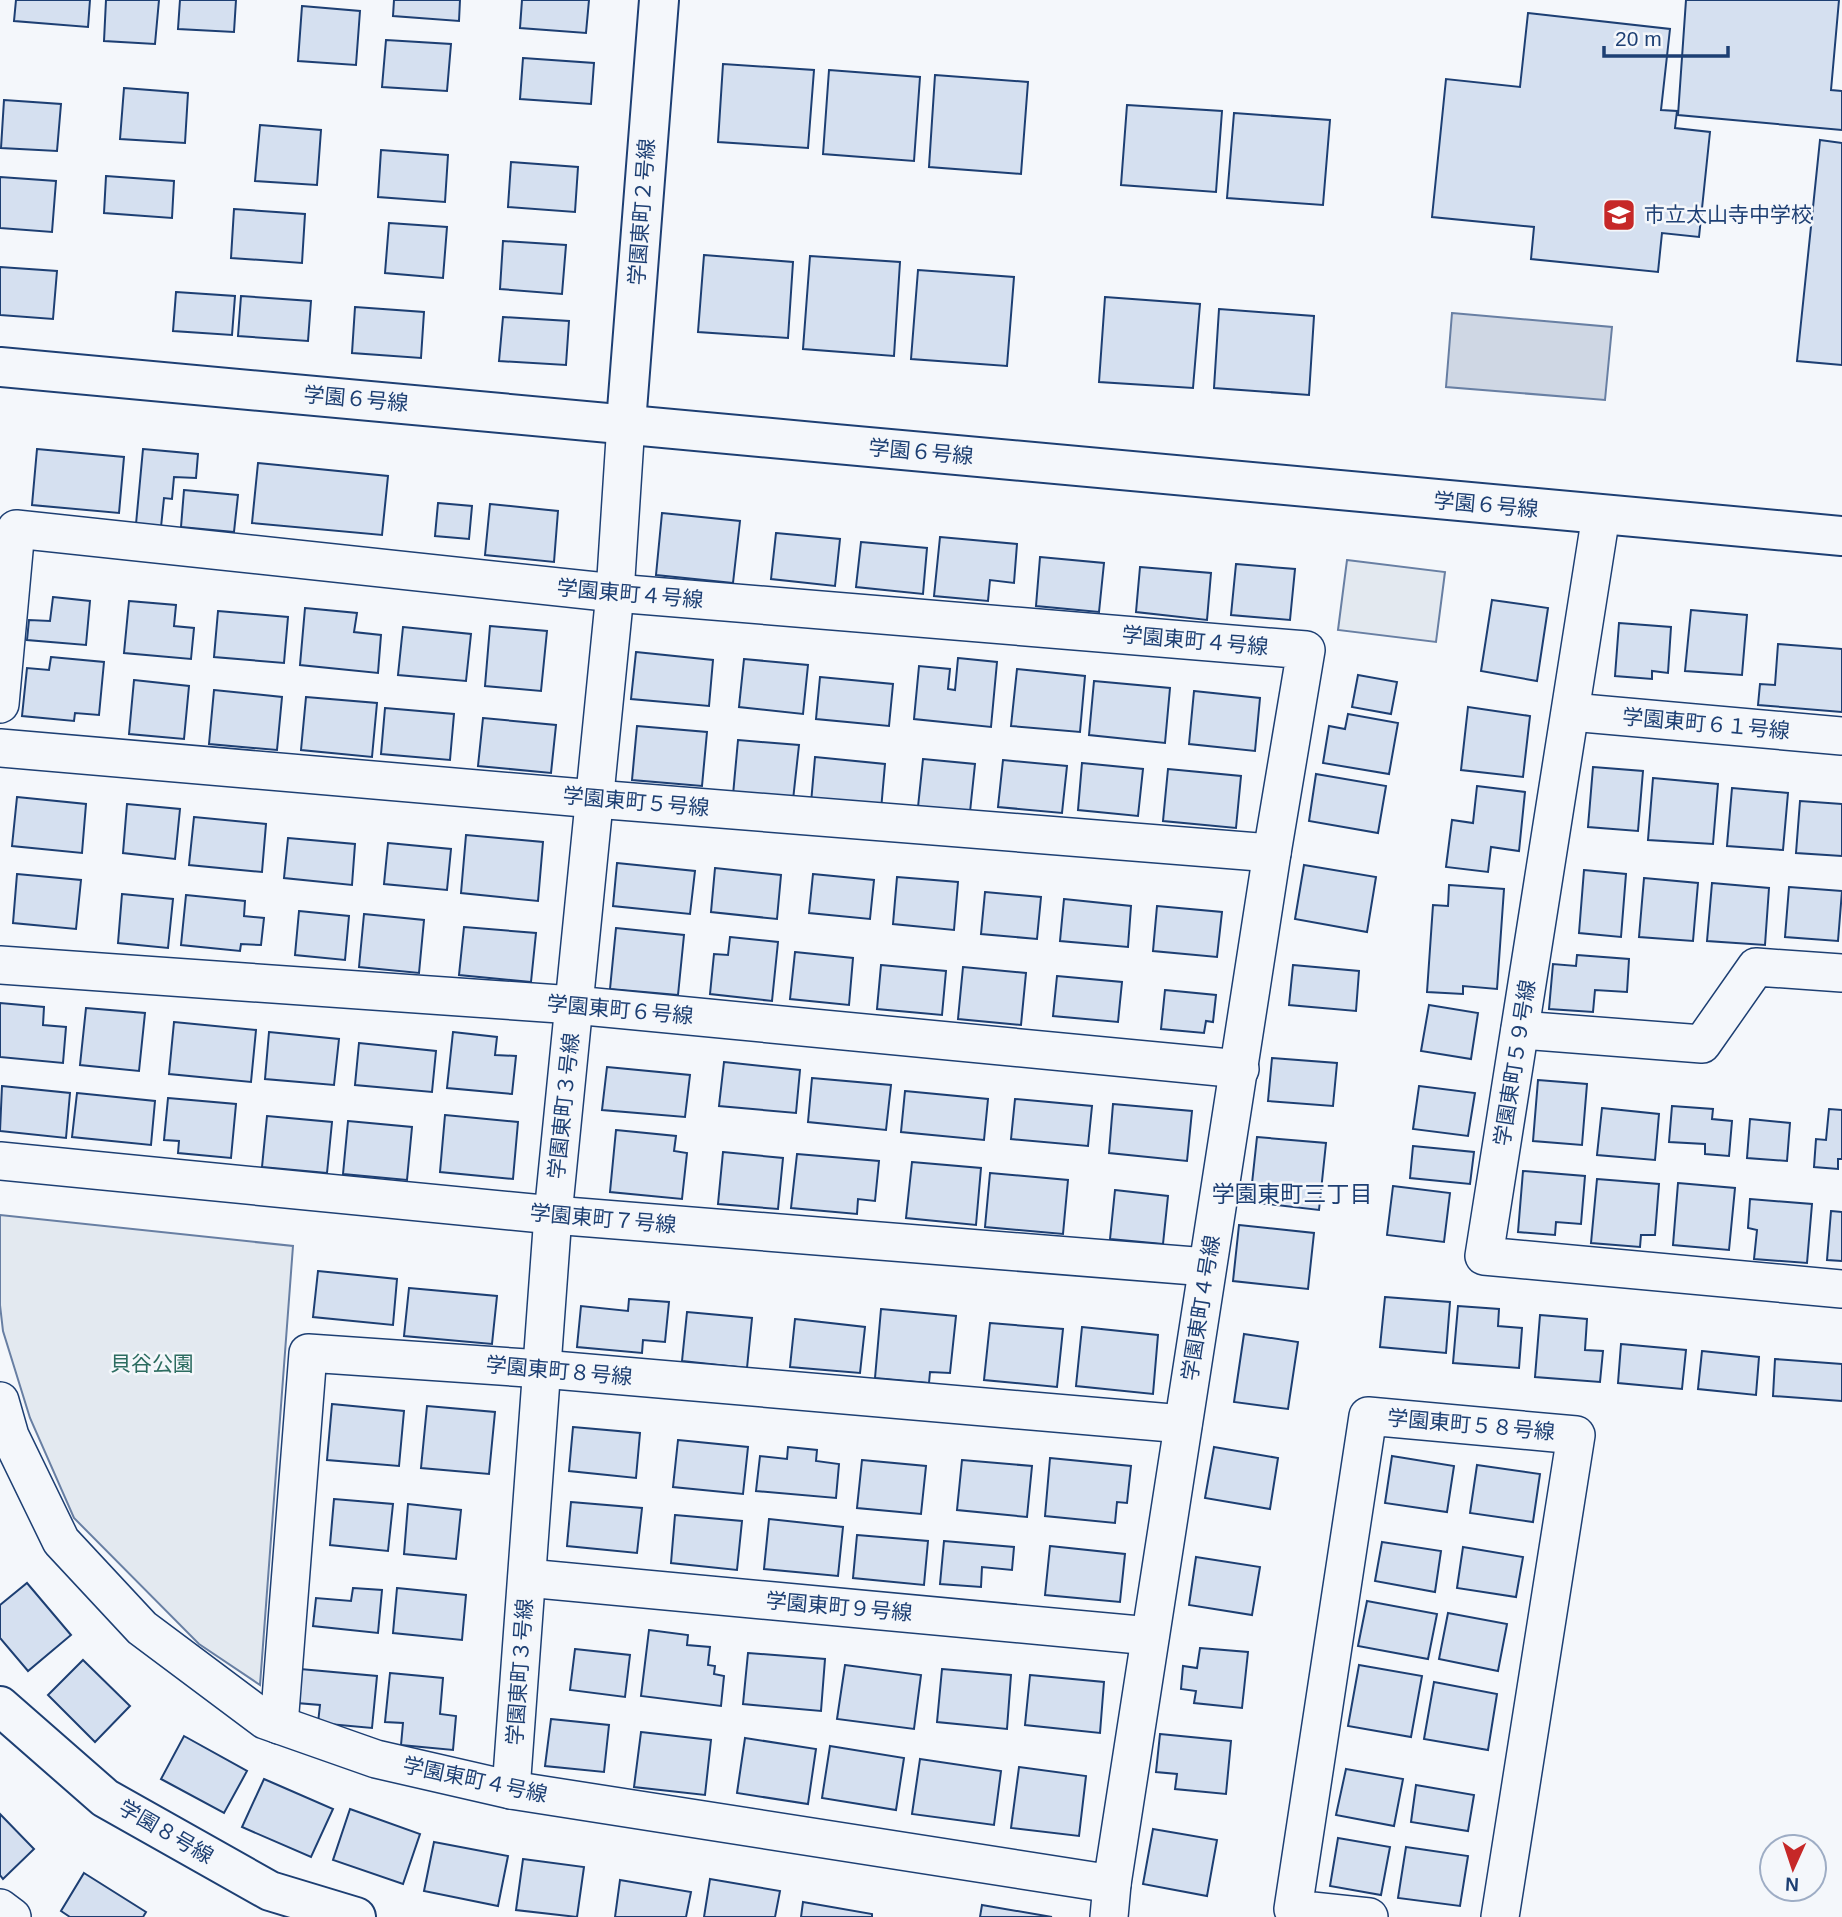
<svg xmlns="http://www.w3.org/2000/svg" width="1842" height="1917" viewBox="0 0 1842 1917" font-family="Helvetica,'Noto Sans JP',sans-serif">
  <rect width="100%" height="100%" fill="#f4f7fb"/>
  <g fill="#e3e9f0" stroke="#687fa3" stroke-width="2">
    <polygon points="1347,560 1445,572 1436,642 1338,630"/>
    <polygon points="0,1215 293,1246 260,1685 199,1644 74,1518 30,1418 3,1331 0,1305"/>
  </g>
  <polygon fill="#cfd7e4" stroke="#687fa3" stroke-width="2" points="1452,313 1612,327 1605,400 1446,387"/>
  <g fill="#d5e0f0" stroke="#1d3f73" stroke-width="2">
    <polygon points="16,0 90,0 88,27 14,21"/>
    <polygon points="106,0 159,0 155,44 104,41"/>
    <polygon points="180,0 236,0 234,32 178,29"/>
    <polygon points="394,0 460,0 459,21 393,16"/>
    <polygon points="522,0 589,0 586,33 520,28"/>
    <polygon points="1686,0 1839,0 1831,90 1842,91 1842,130 1678,115"/>
    <polygon points="302,6 360,11 356,65 298,61"/>
    <polygon points="1528,13 1670,29 1661,110 1677,111 1675,128 1710,132 1699,237 1662,233 1658,272 1531,259 1534,227 1432,217 1446,79 1520,87"/>
    <polygon points="386,40 451,44 447,91 382,87"/>
    <polygon points="523,58 594,63 591,104 520,99"/>
    <polygon points="723,64 814,70 808,148 718,142"/>
    <polygon points="829,70 920,77 914,161 823,154"/>
    <polygon points="935,75 1028,82 1021,174 929,167"/>
    <polygon points="124,88 188,93 185,143 120,139"/>
    <polygon points="4,100 61,104 57,151 1,148"/>
    <polygon points="1127,105 1222,111 1216,192 1121,185"/>
    <polygon points="1234,113 1330,120 1323,205 1227,198"/>
    <polygon points="260,125 321,130 317,185 255,181"/>
    <polygon points="1820,140 1842,143 1842,365 1797,361"/>
    <polygon points="381,150 448,155 445,202 378,197"/>
    <polygon points="511,162 578,167 575,212 508,207"/>
    <polygon points="106,176 174,181 172,218 104,213"/>
    <polygon points="0,177 56,181 52,232 0,228"/>
    <polygon points="234,209 305,214 302,263 231,258"/>
    <polygon points="389,223 447,227 443,278 385,273"/>
    <polygon points="503,241 566,245 562,294 500,289"/>
    <polygon points="704,255 793,262 788,338 698,332"/>
    <polygon points="810,256 900,262 894,356 803,349"/>
    <polygon points="0,267 57,271 53,319 0,315"/>
    <polygon points="918,270 1014,277 1007,366 911,359"/>
    <polygon points="176,292 235,296 232,335 173,331"/>
    <polygon points="241,296 311,301 308,341 238,336"/>
    <polygon points="1105,297 1200,304 1193,388 1099,382"/>
    <polygon points="355,307 424,312 421,358 352,353"/>
    <polygon points="1219,309 1314,316 1309,395 1214,388"/>
    <polygon points="503,317 569,321 566,365 499,361"/>
    <polygon points="37,449 124,457 119,513 32,505"/>
    <polygon points="143,449 198,454 196,478 174,477 172,499 164,498 161,527 136,524"/>
    <polygon points="258,463 388,476 382,535 252,523"/>
    <polygon points="184,490 238,495 234,532 181,527"/>
    <polygon points="438,503 472,506 469,539 435,536"/>
    <polygon points="490,504 558,511 554,562 485,555"/>
    <polygon points="662,513 740,521 733,583 656,575"/>
    <polygon points="776,533 840,539 835,586 771,579"/>
    <polygon points="940,537 1017,544 1014,583 990,580 988,601 934,596"/>
    <polygon points="861,542 927,548 923,594 856,587"/>
    <polygon points="1040,557 1104,563 1099,612 1036,606"/>
    <polygon points="1236,564 1295,569 1290,620 1231,615"/>
    <polygon points="1140,567 1211,573 1207,620 1136,612"/>
    <polygon points="53,597 90,601 86,645 27,640 29,620 50,621"/>
    <polygon points="1492,600 1548,608 1537,681 1481,671"/>
    <polygon points="129,601 176,605 174,626 194,628 191,659 124,653"/>
    <polygon points="305,608 357,613 354,632 381,635 378,673 300,665"/>
    <polygon points="1691,610 1747,615 1742,675 1685,671"/>
    <polygon points="218,611 288,617 284,663 214,657"/>
    <polygon points="1619,623 1671,627 1668,673 1652,671 1652,679 1615,676"/>
    <polygon points="490,626 547,631 541,691 485,686"/>
    <polygon points="403,627 471,634 466,681 398,675"/>
    <polygon points="1778,644 1842,649 1842,712 1758,705 1760,684 1775,685"/>
    <polygon points="636,652 713,660 709,706 631,699"/>
    <polygon points="51,657 104,662 99,715 75,713 74,721 22,716 27,668 49,670"/>
    <polygon points="958,658 997,662 991,727 914,719 919,666 950,669 948,689 955,690"/>
    <polygon points="744,659 808,665 803,714 739,707"/>
    <polygon points="1017,669 1085,676 1080,732 1011,726"/>
    <polygon points="1358,675 1397,682 1391,714 1352,707"/>
    <polygon points="820,677 893,684 889,726 816,719"/>
    <polygon points="134,680 189,686 184,739 129,734"/>
    <polygon points="1094,681 1170,688 1165,743 1089,735"/>
    <polygon points="214,690 282,697 277,750 209,744"/>
    <polygon points="1194,691 1260,698 1255,751 1189,744"/>
    <polygon points="306,697 377,703 372,757 301,750"/>
    <polygon points="1468,707 1530,716 1523,777 1461,770"/>
    <polygon points="385,708 454,714 450,760 381,754"/>
    <polygon points="1348,714 1398,723 1389,774 1323,763 1329,726 1345,729"/>
    <polygon points="483,718 556,725 551,773 478,766"/>
    <polygon points="637,726 707,732 702,786 632,780"/>
    <polygon points="738,740 799,745 793,800 733,795"/>
    <polygon points="815,757 885,764 881,810 811,803"/>
    <polygon points="923,759 975,764 970,812 918,807"/>
    <polygon points="1003,760 1067,766 1062,813 998,807"/>
    <polygon points="1082,763 1143,769 1138,816 1078,810"/>
    <polygon points="1593,767 1643,771 1638,831 1588,827"/>
    <polygon points="1168,769 1241,776 1236,828 1163,821"/>
    <polygon points="1316,774 1386,786 1378,833 1309,821"/>
    <polygon points="1653,778 1718,784 1713,844 1648,840"/>
    <polygon points="1477,786 1525,792 1519,851 1491,847 1488,872 1446,867 1452,820 1473,823"/>
    <polygon points="1732,788 1788,793 1783,850 1727,846"/>
    <polygon points="17,797 86,804 82,853 12,846"/>
    <polygon points="1800,801 1842,804 1842,856 1796,853"/>
    <polygon points="127,804 180,809 175,859 123,853"/>
    <polygon points="194,817 266,824 262,872 189,865"/>
    <polygon points="466,835 543,842 538,901 461,893"/>
    <polygon points="288,838 355,844 352,885 284,878"/>
    <polygon points="388,843 451,849 447,890 384,884"/>
    <polygon points="617,863 695,871 690,914 613,906"/>
    <polygon points="1304,865 1376,877 1367,932 1295,919"/>
    <polygon points="715,868 781,875 777,919 711,912"/>
    <polygon points="1584,870 1626,874 1621,937 1579,933"/>
    <polygon points="17,874 81,880 76,929 13,923"/>
    <polygon points="813,874 874,880 870,919 809,913"/>
    <polygon points="897,877 958,882 954,930 893,924"/>
    <polygon points="1644,878 1698,883 1693,941 1639,937"/>
    <polygon points="1712,883 1769,888 1765,945 1707,941"/>
    <polygon points="1449,885 1504,889 1497,989 1463,986 1463,994 1427,992 1433,905 1448,906"/>
    <polygon points="1789,887 1842,891 1838,941 1785,937"/>
    <polygon points="985,892 1041,897 1037,939 981,934"/>
    <polygon points="122,894 173,899 168,948 118,943"/>
    <polygon points="186,895 245,901 244,916 264,918 261,945 241,944 240,951 181,945"/>
    <polygon points="1064,899 1131,906 1128,947 1060,941"/>
    <polygon points="1157,906 1222,912 1217,957 1153,951"/>
    <polygon points="299,911 349,916 345,960 295,955"/>
    <polygon points="364,914 424,920 419,973 359,967"/>
    <polygon points="464,927 536,933 531,982 459,975"/>
    <polygon points="616,928 684,935 678,995 610,989"/>
    <polygon points="730,937 778,942 772,1001 710,994 714,954 728,955"/>
    <polygon points="795,952 853,958 849,1005 790,999"/>
    <polygon points="1577,955 1629,959 1627,992 1595,990 1593,1012 1549,1009 1553,964 1576,966"/>
    <polygon points="881,965 946,971 942,1015 877,1009"/>
    <polygon points="1293,965 1359,971 1356,1011 1289,1005"/>
    <polygon points="963,967 1026,973 1021,1025 958,1019"/>
    <polygon points="1057,976 1122,982 1118,1022 1053,1016"/>
    <polygon points="1165,990 1216,995 1213,1022 1206,1021 1204,1033 1161,1029"/>
    <polygon points="0,1003 44,1007 43,1025 66,1027 63,1063 0,1057"/>
    <polygon points="1429,1005 1478,1013 1471,1059 1421,1051"/>
    <polygon points="86,1008 145,1013 139,1071 80,1065"/>
    <polygon points="174,1022 256,1030 251,1082 169,1074"/>
    <polygon points="269,1032 339,1039 334,1085 265,1079"/>
    <polygon points="453,1032 497,1037 495,1055 516,1056 512,1094 447,1088"/>
    <polygon points="359,1043 436,1051 432,1092 355,1085"/>
    <polygon points="1272,1058 1337,1063 1333,1106 1268,1101"/>
    <polygon points="724,1062 800,1070 796,1113 719,1106"/>
    <polygon points="607,1067 690,1075 685,1117 602,1110"/>
    <polygon points="812,1078 891,1085 886,1130 808,1122"/>
    <polygon points="1538,1080 1587,1084 1582,1145 1533,1141"/>
    <polygon points="2,1086 70,1093 66,1138 0,1131"/>
    <polygon points="1419,1086 1475,1093 1468,1136 1413,1129"/>
    <polygon points="905,1091 988,1099 984,1140 901,1132"/>
    <polygon points="77,1093 155,1101 151,1145 72,1137"/>
    <polygon points="168,1098 236,1104 231,1158 178,1153 179,1141 164,1140"/>
    <polygon points="1015,1099 1092,1106 1088,1146 1011,1139"/>
    <polygon points="1113,1104 1192,1111 1187,1161 1109,1153"/>
    <polygon points="1672,1106 1713,1109 1712,1119 1732,1121 1729,1156 1705,1154 1705,1144 1669,1142"/>
    <polygon points="1602,1108 1659,1114 1655,1160 1597,1155"/>
    <polygon points="1829,1109 1842,1110 1842,1159 1838,1159 1838,1169 1814,1167 1816,1139 1826,1140"/>
    <polygon points="445,1115 518,1122 513,1179 440,1172"/>
    <polygon points="267,1116 332,1122 327,1173 262,1167"/>
    <polygon points="1750,1119 1790,1123 1787,1161 1747,1158"/>
    <polygon points="348,1121 412,1127 407,1180 343,1174"/>
    <polygon points="616,1130 676,1136 674,1151 687,1153 682,1199 610,1192"/>
    <polygon points="1257,1137 1326,1143 1319,1210 1250,1202"/>
    <polygon points="1413,1146 1474,1152 1470,1184 1410,1178"/>
    <polygon points="723,1152 783,1158 778,1209 718,1204"/>
    <polygon points="797,1154 879,1161 875,1201 858,1199 857,1214 791,1208"/>
    <polygon points="912,1162 981,1168 976,1225 906,1218"/>
    <polygon points="1523,1171 1585,1176 1581,1224 1556,1222 1555,1235 1518,1232"/>
    <polygon points="990,1173 1068,1180 1063,1234 985,1227"/>
    <polygon points="1597,1179 1659,1184 1655,1235 1641,1235 1640,1247 1591,1243"/>
    <polygon points="1678,1183 1735,1188 1729,1250 1673,1245"/>
    <polygon points="1393,1186 1450,1193 1444,1242 1387,1235"/>
    <polygon points="1115,1190 1168,1196 1163,1244 1110,1239"/>
    <polygon points="1750,1199 1812,1204 1807,1263 1754,1259 1757,1230 1748,1228"/>
    <polygon points="1831,1211 1842,1212 1842,1261 1827,1260"/>
    <polygon points="1239,1225 1314,1233 1308,1289 1233,1281"/>
    <polygon points="318,1271 397,1279 393,1325 313,1317"/>
    <polygon points="409,1288 497,1296 492,1344 404,1336"/>
    <polygon points="1385,1297 1450,1302 1446,1353 1380,1347"/>
    <polygon points="629,1299 669,1302 665,1342 643,1340 642,1353 577,1347 581,1306 628,1311"/>
    <polygon points="1458,1306 1499,1309 1498,1326 1522,1328 1519,1368 1453,1363"/>
    <polygon points="881,1309 956,1316 950,1373 930,1372 929,1383 875,1378"/>
    <polygon points="687,1312 752,1318 747,1368 682,1361"/>
    <polygon points="1540,1315 1587,1319 1585,1350 1603,1351 1600,1382 1535,1377"/>
    <polygon points="795,1319 865,1327 860,1373 790,1367"/>
    <polygon points="990,1323 1063,1329 1057,1387 984,1380"/>
    <polygon points="1082,1327 1158,1335 1153,1394 1076,1386"/>
    <polygon points="1244,1334 1298,1342 1288,1409 1234,1402"/>
    <polygon points="1621,1344 1686,1350 1682,1389 1618,1383"/>
    <polygon points="1702,1351 1759,1357 1756,1395 1698,1389"/>
    <polygon points="1775,1359 1842,1364 1842,1401 1773,1396"/>
    <polygon points="332,1404 404,1411 399,1466 327,1460"/>
    <polygon points="427,1406 495,1412 489,1474 421,1468"/>
    <polygon points="573,1427 640,1433 636,1478 569,1471"/>
    <polygon points="678,1440 748,1447 743,1494 673,1487"/>
    <polygon points="788,1447 817,1450 816,1461 839,1464 836,1498 756,1491 760,1456 787,1459"/>
    <polygon points="1214,1447 1278,1458 1270,1509 1205,1498"/>
    <polygon points="1392,1456 1454,1466 1447,1512 1385,1503"/>
    <polygon points="1050,1458 1131,1466 1127,1503 1117,1502 1115,1523 1045,1516"/>
    <polygon points="862,1460 926,1466 921,1514 857,1508"/>
    <polygon points="962,1460 1032,1466 1027,1517 957,1510"/>
    <polygon points="1477,1465 1540,1474 1533,1522 1470,1513"/>
    <polygon points="334,1499 393,1504 388,1551 330,1545"/>
    <polygon points="571,1502 642,1508 637,1553 567,1546"/>
    <polygon points="408,1504 461,1510 456,1559 404,1554"/>
    <polygon points="675,1515 742,1521 737,1570 671,1563"/>
    <polygon points="769,1519 843,1527 838,1576 764,1569"/>
    <polygon points="857,1535 928,1541 924,1585 853,1578"/>
    <polygon points="944,1541 1014,1547 1012,1570 982,1567 981,1587 940,1584"/>
    <polygon points="1382,1542 1441,1551 1435,1592 1375,1581"/>
    <polygon points="1050,1546 1125,1554 1120,1602 1045,1595"/>
    <polygon points="1463,1547 1523,1557 1516,1597 1457,1588"/>
    <polygon points="1196,1557 1260,1567 1252,1615 1189,1605"/>
    <polygon points="27,1583 71,1635 28,1671 0,1638 0,1605"/>
    <polygon points="353,1588 382,1590 378,1633 313,1626 316,1598 351,1601"/>
    <polygon points="397,1588 466,1595 462,1640 393,1633"/>
    <polygon points="1367,1601 1437,1614 1428,1659 1358,1646"/>
    <polygon points="1448,1613 1507,1624 1498,1671 1439,1659"/>
    <polygon points="649,1630 688,1635 687,1645 710,1647 708,1665 715,1666 714,1674 724,1676 721,1706 641,1696"/>
    <polygon points="1200,1648 1248,1652 1242,1708 1194,1703 1196,1691 1181,1689 1183,1666 1197,1668"/>
    <polygon points="575,1649 630,1655 625,1697 570,1690"/>
    <polygon points="748,1653 825,1659 821,1711 743,1704"/>
    <polygon points="83,1660 130,1706 95,1742 48,1695"/>
    <polygon points="845,1665 921,1675 914,1729 837,1719"/>
    <polygon points="1359,1665 1422,1676 1411,1737 1348,1726"/>
    <polygon points="300,1669 377,1676 372,1728 318,1723 320,1705 297,1703"/>
    <polygon points="942,1669 1011,1675 1007,1729 937,1722"/>
    <polygon points="390,1673 443,1678 440,1714 456,1716 453,1750 401,1745 403,1723 385,1722"/>
    <polygon points="1030,1675 1104,1682 1100,1733 1025,1725"/>
    <polygon points="1434,1682 1497,1694 1488,1750 1424,1739"/>
    <polygon points="551,1719 609,1725 604,1772 545,1766"/>
    <polygon points="641,1732 711,1740 705,1795 634,1787"/>
    <polygon points="1160,1734 1231,1741 1226,1794 1175,1789 1177,1774 1156,1772"/>
    <polygon points="184,1736 247,1771 224,1813 161,1779"/>
    <polygon points="745,1738 816,1749 808,1804 737,1793"/>
    <polygon points="830,1746 904,1758 896,1810 822,1798"/>
    <polygon points="920,1759 1001,1771 994,1825 912,1814"/>
    <polygon points="1019,1767 1086,1776 1079,1836 1011,1828"/>
    <polygon points="1346,1769 1403,1779 1394,1826 1336,1815"/>
    <polygon points="264,1779 333,1809 311,1857 242,1827"/>
    <polygon points="1416,1785 1474,1795 1468,1831 1411,1822"/>
    <polygon points="350,1809 420,1834 403,1884 333,1860"/>
    <polygon points="0,1814 34,1849 3,1879 0,1875"/>
    <polygon points="1153,1829 1217,1840 1207,1896 1143,1884"/>
    <polygon points="1338,1838 1390,1847 1381,1895 1330,1886"/>
    <polygon points="434,1842 508,1856 498,1906 424,1891"/>
    <polygon points="1406,1847 1468,1856 1460,1906 1398,1898"/>
    <polygon points="523,1859 584,1867 577,1917 516,1910"/>
    <polygon points="84,1873 146,1912 143,1917 70,1917 61,1911"/>
    <polygon points="710,1879 780,1891 775,1917 704,1917"/>
    <polygon points="620,1880 691,1892 686,1917 615,1917"/>
    <polygon points="803,1902 872,1914 872,1917 801,1917"/>
    <polygon points="982,1905 1052,1917 980,1917"/>
  </g>
  <g fill="none" stroke-linecap="round" stroke-linejoin="round">
    <defs>
      <g id="street">
        <polyline points="1601,515 1484,1256 1842,1289"/>
        <polyline points="0,704 16,529 615,593 1306,650 1272,853 1112,1884 511,1790 376,1759 265,1720 142,1628 61,1541 10,1436 0,1401"/>
        <polyline points="1571,712 1842,736"/>
        <polyline points="0,748 595,799 1272,853"/>
        <polyline points="0,965 574,1005 1240,1069"/>
        <polyline points="1520,1030 1702,1044 1756,967 1842,973"/>
        <polyline points="0,1161 553,1215 1207,1267"/>
        <polyline points="527,1578 1150,1636"/>
        <polyline points="279,1725 308,1353 542,1369 1183,1424"/>
        <polyline points="511,1790 553,1215 615,593 626,423"/>
        <polyline points="0,1908 12,1917"/>
        <polyline points="1109,1917 1112,1884"/>
        <polyline points="1369,1917 1293,1909 1368,1416 1576,1435 1500,1917"/>
      </g>
      <g id="secondary">
        <path d="M0 367C614 422 1228 482 1842 536"/>
        <polyline points="626,423 659,0"/>
        <polyline points="0,1706 105,1798 270,1891 356,1917"/>
      </g>
    </defs>
    <use href="#street" stroke="#1d3f73" stroke-width="40"/>
    <use href="#secondary" stroke="#1d3f73" stroke-width="42"/>
    <use href="#street" stroke="#f4f7fb" stroke-width="37"/>
    <use href="#secondary" stroke="#f4f7fb" stroke-width="38"/>
  </g>
  <defs>
    <symbol id="school-square" viewBox="-11 -11 22 22"><rect x="-9" y="-9" width="18" height="18" rx="4" fill="#c62828" stroke="#f4f7fb"/><path d="M0-5L7-2L0 1L-7-2ZM-4 1L0 2.5L4 1V4Q0 6-4 4Z" fill="#fff"/></symbol>
  </defs>
  <g fill-rule="evenodd">
    <use href="#school-square" x="1600" y="196" width="38" height="38"/>
  </g>
  <g text-anchor="middle" stroke-width="5" stroke-linejoin="round" paint-order="stroke">
    <g font-size="21" fill="#1d3f73" stroke="#f4f7fb">
      <text transform="translate(642 212) rotate(-86)" y="7">学園東町２号線</text>
      <text transform="translate(356 399) rotate(5)" y="7">学園６号線</text>
      <text transform="translate(921 452) rotate(5)" y="7">学園６号線</text>
      <text transform="translate(1486 505) rotate(5)" y="7">学園６号線</text>
      <text transform="translate(630 594) rotate(5)" y="7">学園東町４号線</text>
      <text transform="translate(1195 641) rotate(5)" y="7">学園東町４号線</text>
      <text transform="translate(1706 724) rotate(5)" y="7">学園東町６１号線</text>
      <text transform="translate(636 802) rotate(5)" y="7">学園東町５号線</text>
      <text transform="translate(620 1010) rotate(5)" y="7">学園東町６号線</text>
      <text transform="translate(1515 1063) rotate(-81)" y="7">学園東町５９号線</text>
      <text transform="translate(564 1106) rotate(-84)" y="7">学園東町３号線</text>
      <text transform="translate(603 1219) rotate(5)" y="7">学園東町７号線</text>
      <text transform="translate(1201 1308) rotate(-81)" y="7">学園東町４号線</text>
      <text transform="translate(559 1371) rotate(5)" y="7">学園東町８号線</text>
      <text transform="translate(1471 1425) rotate(5)" y="7">学園東町５８号線</text>
      <text transform="translate(839 1607) rotate(5)" y="7">学園東町９号線</text>
      <text transform="translate(520 1672) rotate(-86)" y="7">学園東町３号線</text>
      <text transform="translate(475 1780) rotate(12)" y="7">学園東町４号線</text>
      <text transform="translate(166 1832) rotate(30)" y="7">学園８号線</text>
    </g>
    <g font-size="21" fill="#1d3f73" stroke="#f4f7fb" text-anchor="start">
      <text x="1644" y="222">市立太山寺中学校</text>
    </g>
    <g font-size="21" fill="#2c6c60" stroke="#f4f7fb">
      <text x="152" y="1371">貝谷公園</text>
    </g>
    <g font-size="23" fill="#1d3f73" stroke="#f4f7fb">
      <text x="1292" y="1202">学園東町三丁目</text>
    </g>
  </g>
  <g transform="translate(1793 1868) rotate(183)"><circle r="33" fill="#f4f7fb" stroke="#9eadc5" stroke-width="2"/>
  <path d="M0-5L12 26L0 18L-12 26Z" fill="#c62828"/>
  <text y="-10" font-size="19" font-weight="bold" text-anchor="middle" fill="#1d3f73">N</text>
  </g>
  <path d="M1604 46v10h124v-10" fill="none" stroke="#1d3f73" stroke-width="3.5"/>
  <text x="1615" y="46" font-size="21" fill="#1d3f73" stroke="#f4f7fb" stroke-width="5" paint-order="stroke">20 m</text>
</svg>
